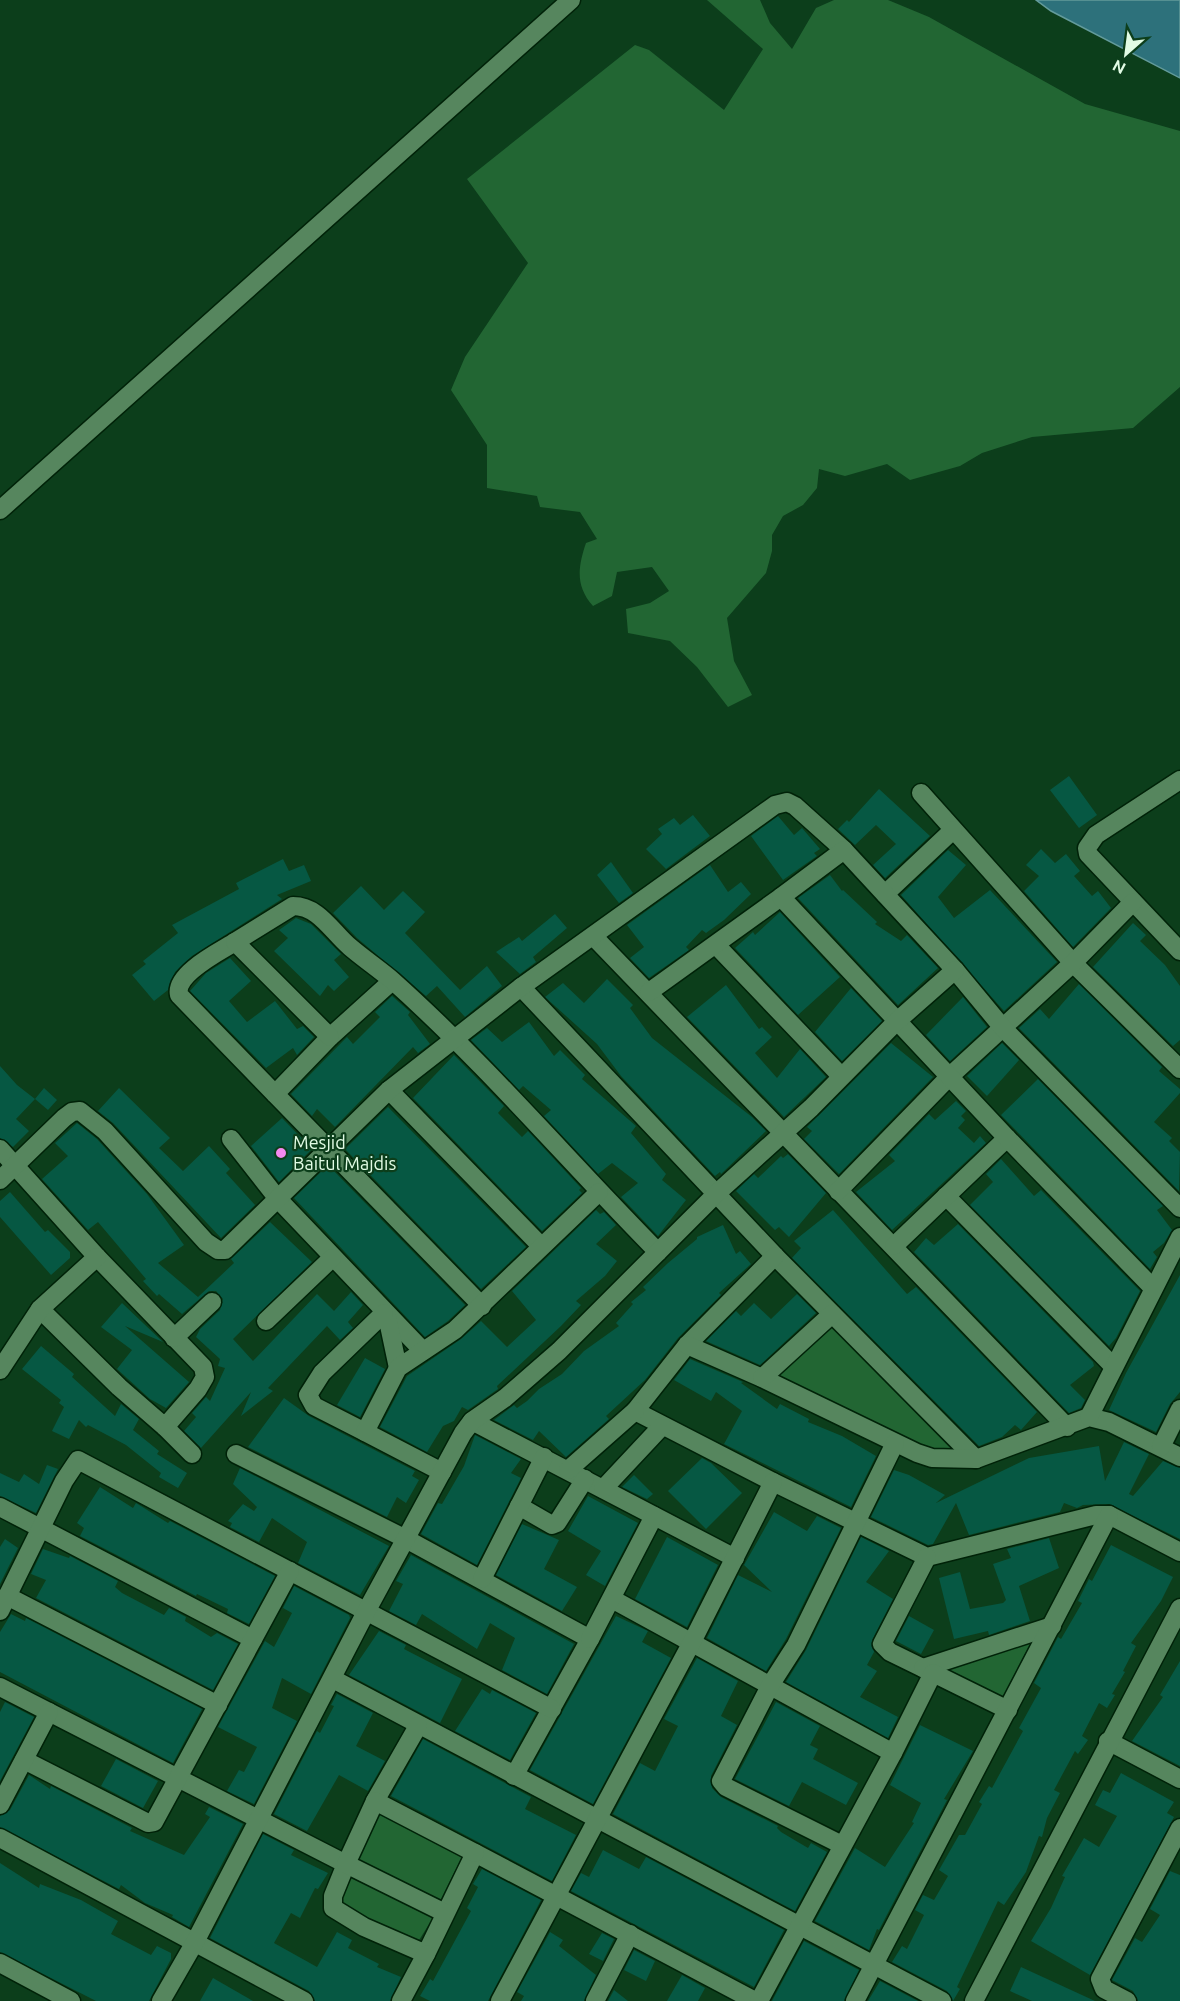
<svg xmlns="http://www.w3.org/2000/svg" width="1180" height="2001" viewBox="0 0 1180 2001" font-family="Ubuntu,sans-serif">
  <rect width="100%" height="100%" fill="#0c3e1b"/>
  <g fill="#263">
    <path d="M707 0H760L770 23 792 49 816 8 834 0H888L929 17 1085 104 1180 131V387L1133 428 1032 437 982 453 960 466 910 480 887 464 845 476 819 469 817 488 803 505 783 516 772 535V551L766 573 727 618 734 661 752 695 728 707 697 667 670 641 628 633 626 609 650 603 669 591 652 567 617 572 612 596 593 606C575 586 578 567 586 543L597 539 580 512 540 507 537 496 487 488V445L451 390 465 357 528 263 467 179 635 45 649 50 724 110 763 49Z"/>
    <polygon points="832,1319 964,1453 925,1450 773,1377"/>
    <polygon points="1036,1633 1000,1702 940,1671"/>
    <polygon points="377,1808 464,1853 439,1903 352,1862"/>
    <polygon points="350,1869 436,1913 416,1945 336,1905"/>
  </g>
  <polygon fill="#2d717b" stroke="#639b9b" stroke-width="1.5" points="1036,0 1180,0 1180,78 1051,11"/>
  <g fill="#065843">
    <polygon points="1069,776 1097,815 1079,828 1050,790"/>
    <polygon points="879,789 930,836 885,878 873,865 896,844 876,825 855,845 838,829 847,820 849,822"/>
    <polygon points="693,815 710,836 666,869 646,849 662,834 658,829 674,818 680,825"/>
    <polygon points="778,816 794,835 802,828 820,849 814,853 817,856 783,880 751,836"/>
    <polygon points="1041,849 1055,863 1066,854 1080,871 1074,876 1092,896 1098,891 1111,908 1073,947 1024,891 1039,876 1026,865"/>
    <polygon points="948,850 966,865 938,897 954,918 990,890 1057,962 1004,1011 901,895"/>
    <polygon points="283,859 289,871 304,865 311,881 277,895 282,899 192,956 175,972 168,990 154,1001 132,975 146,964 143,961 178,933 172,925 239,889 236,883"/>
    <polygon points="611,862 633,893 619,903 597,875"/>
    <polygon points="710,865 728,892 741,882 751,894 724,920 706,933 702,930 686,947 689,950 649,978 630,958 644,947 627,925"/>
    <polygon points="830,875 842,891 843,890 877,922 875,924 901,941 907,935 938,968 898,1005 798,898"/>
    <polygon points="361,886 384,910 403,891 425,912 405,933 460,990 487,966 502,986 465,1017 437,986 426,996 357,938 333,913"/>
    <polygon points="780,912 840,977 798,1015 735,948 753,932 755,935"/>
    <polygon points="555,914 567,928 533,957 536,962 520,974 496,952 519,937 522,941"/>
    <polygon points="296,918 311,924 341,954 334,960 349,977 334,991 328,985 320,996 274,951 288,938 279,930"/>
    <polygon points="1133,923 1146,935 1140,941 1165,965 1180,986 1180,1040 1173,1046 1093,967"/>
    <polygon points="230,958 251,981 229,1001 247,1022 275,1001 297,1029 303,1026 314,1037 297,1055 293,1048 266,1068 190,991 206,973"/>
    <polygon points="607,979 633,1005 630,1008 652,1038 752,1117 766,1131 721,1174 720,1172 715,1176 621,1076 597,1044 545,997 563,983 584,1003"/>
    <polygon points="1079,984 1162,1067 1159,1071 1180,1089 1180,1093 1154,1122 1172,1138 1169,1141 1180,1152 1179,1191 1019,1028 1040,1009 1049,1019"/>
    <polygon points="726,985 759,1029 762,1027 772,1037 755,1053 777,1078 800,1049 826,1077 784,1117 687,1017"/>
    <polygon points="851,988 882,1021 842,1061 815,1032"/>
    <polygon points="392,996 410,1012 408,1015 430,1044 418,1053 413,1047 335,1127 317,1109 312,1116 291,1094 347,1037 353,1044 380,1017 375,1012"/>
    <polygon points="963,997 987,1027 950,1061 926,1035"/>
    <polygon points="529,1022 554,1056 560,1050 585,1075 582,1079 636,1126 631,1133 666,1174 662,1180 686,1200 658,1236 621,1197 638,1183 612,1163 598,1174 544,1116 551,1110 523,1086 519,1090 471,1040 487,1028 502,1042"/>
    <polygon points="891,1043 933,1077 839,1174 804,1139 812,1131 807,1127"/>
    <polygon points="1002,1043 1019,1060 987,1096 967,1076"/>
    <polygon points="454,1055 504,1106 498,1113 522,1137 528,1131 581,1188 579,1190 582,1193 542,1231 413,1098"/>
    <polygon points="0,1066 17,1085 35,1099 16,1119 29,1131 13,1147 0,1138"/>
    <polygon points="1038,1079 1163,1206 1157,1210 1172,1230 1164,1243 1153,1252 1157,1257 1150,1269 1001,1115"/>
    <polygon points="44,1088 57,1100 48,1110 35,1099"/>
    <polygon points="119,1088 170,1138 159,1148 183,1171 209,1146 230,1169 226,1173 255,1205 221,1238 113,1123 98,1111"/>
    <polygon points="956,1101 966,1111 961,1116 965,1120 958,1128 974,1143 980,1136 986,1143 892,1230 856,1192 895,1161 889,1155 929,1114 935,1120"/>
    <polygon points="388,1107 526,1247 481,1289 345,1149"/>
    <polygon points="282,1118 312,1149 279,1182 251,1146"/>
    <polygon points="77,1123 97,1139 147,1194 184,1245 158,1263 198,1297 234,1263 231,1259 270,1222 312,1262 233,1339 253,1361 317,1294 334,1311 351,1292 363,1305 348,1322 353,1328 340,1340 327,1326 268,1388 273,1391 241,1416 251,1392 201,1448 184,1431 196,1417 192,1413 206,1397 210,1401 225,1368 218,1366 220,1359 196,1337 200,1329 220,1310 223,1299 216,1291 209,1291 182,1314 159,1294 157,1296 143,1281 146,1279 98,1222 88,1230 42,1179 68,1156 55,1143"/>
    <polygon points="788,1154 826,1193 789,1237 779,1227 775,1230 736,1191 754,1174 758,1178 781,1156 783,1158"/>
    <polygon points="1001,1159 1034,1196 1041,1190 1140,1291 1116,1338 1109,1346 970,1205 993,1182 986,1174"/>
    <polygon points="328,1165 465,1305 448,1321 425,1337 294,1198"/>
    <polygon points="10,1192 45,1232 48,1230 70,1252 70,1258 51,1275 0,1217 0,1201"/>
    <polygon points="596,1210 600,1214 604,1212 616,1225 596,1244 617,1261 605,1276 576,1301 581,1305 561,1326 497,1386 498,1389 468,1410 462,1407 454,1421 443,1426 427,1452 380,1427 407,1376 461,1339 481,1321 507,1347 536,1320 512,1291"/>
    <polygon points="833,1210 907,1294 916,1287 1037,1412 1021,1430 1015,1425 1002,1437 979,1446 792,1258 801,1248 794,1241"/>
    <polygon points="958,1224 1093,1362 1094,1366 1070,1385 1085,1400 1081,1408 1069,1413 914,1252 926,1238 934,1245"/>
    <polygon points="723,1225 736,1254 740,1251 751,1264 719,1293 721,1295 678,1338 645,1380 606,1416 609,1419 566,1457 539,1431 533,1440 494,1420 514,1405 517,1408 527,1401 539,1389 562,1374 584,1351 619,1326 616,1323 633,1304 631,1302 646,1290 643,1287 668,1263 697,1239 697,1237"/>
    <polygon points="1180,1275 1180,1392 1170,1404 1156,1432 1109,1410 1126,1373"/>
    <polygon points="797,1294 816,1313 760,1365 706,1341 736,1311 741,1316 754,1303 771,1319"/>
    <polygon points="122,1303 163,1342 125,1326 189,1382 166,1408 150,1399 117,1369 132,1350 101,1327"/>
    <polygon points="41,1346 74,1374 72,1377 115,1416 121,1404 139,1419 133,1430 159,1451 157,1454 187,1473 178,1488 159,1477 161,1473 126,1445 88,1425 86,1427 79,1420 69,1439 52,1431 64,1407 59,1403 61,1400 22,1369"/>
    <polygon points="365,1358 385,1369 360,1417 337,1405"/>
    <polygon points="690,1359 743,1382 741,1383 777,1409 780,1404 809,1419 808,1422 842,1436 876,1456 851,1507 724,1444 742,1411 716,1392 711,1401 674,1380"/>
    <polygon points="284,1398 309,1416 415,1471 412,1476 419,1480 406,1503 397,1497 387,1517 248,1447"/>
    <polygon points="475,1435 521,1459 511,1473 521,1478 477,1565 421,1534 438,1503 442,1504 464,1466"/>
    <polygon points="1124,1442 1149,1454 1129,1494 1133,1496 1163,1461 1180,1468 1180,1539 1109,1504 1083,1505 1077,1508 1064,1503 1060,1512 969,1535 956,1503 933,1544 928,1545 871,1517 894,1470 909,1475 945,1495 936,1503 1029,1458 1099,1446 1105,1481"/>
    <polygon points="702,1458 711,1463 742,1493 706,1529 668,1491"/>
    <polygon points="47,1465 58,1469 36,1513 0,1496 0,1473 19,1482 24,1474 39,1484"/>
    <polygon points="240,1468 389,1546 360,1595 298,1563 307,1542 272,1518 259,1542 230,1527 232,1523 228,1521 243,1504 254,1511 257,1507 233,1484"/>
    <polygon points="634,1475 653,1494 647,1499 622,1487"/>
    <polygon points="100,1487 133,1508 136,1503 168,1523 170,1521 275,1576 249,1624 227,1613 228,1609 197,1594 196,1596 80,1536 84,1528 77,1523"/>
    <polygon points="588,1496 638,1523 605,1586 586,1575 601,1551 568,1531"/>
    <polygon points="774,1512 807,1531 817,1516 841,1528 786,1639 766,1671 707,1638 738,1575 772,1592 744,1565"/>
    <polygon points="522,1524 559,1540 544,1569 577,1587 562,1611 496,1575"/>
    <polygon points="667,1537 718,1565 687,1627 635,1599"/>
    <polygon points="861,1537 889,1551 866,1582 893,1599 872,1640 874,1652 867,1665 877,1671 860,1697 898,1717 888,1738 786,1682 806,1650"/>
    <polygon points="1049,1538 1059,1568 1019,1586 1030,1621 989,1635 988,1631 954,1639 939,1578 960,1572 970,1609 1003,1603 1006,1600 993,1564 1011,1558 1007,1549"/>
    <polygon points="5,1539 18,1548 0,1584 0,1547"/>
    <polygon points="1111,1545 1173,1577 1161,1601 1131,1643 1136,1646 1123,1671 1125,1672 1112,1694 1115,1695 1107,1708 1099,1703 1082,1736 1088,1740 1078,1754 1075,1751 1054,1790 1060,1793 1047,1818 1042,1837 1039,1836 1026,1872 1004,1905 998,1901 957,1987 960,1989 953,2001 947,1991 892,1962 902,1946 907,1949 924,1915 915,1910 923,1895 934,1900 948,1876 939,1870 959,1835 965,1835 982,1804 979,1802 989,1786 992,1788 1023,1731 1019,1728 1041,1688 1034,1683 1058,1637 1061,1639 1082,1603 1078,1601 1089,1579 1092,1581"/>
    <polygon points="43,1549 69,1558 70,1556 118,1581 115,1587 122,1593 164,1615 169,1608 186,1617 185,1621 211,1637 217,1633 238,1644 213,1690 36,1598 46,1580 31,1574"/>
    <polygon points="411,1555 574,1644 547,1694 502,1670 515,1638 490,1623 477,1649 422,1614 416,1625 389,1611 403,1584 396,1581"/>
    <polygon points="294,1586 349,1615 350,1618 311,1694 282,1678 272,1708 297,1721 254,1804 227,1791 239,1770 244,1772 257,1747 218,1727 265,1641 274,1647 292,1613 283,1608"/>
    <polygon points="11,1614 25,1621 26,1618 202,1709 173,1763 0,1672 0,1632"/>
    <polygon points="616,1616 648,1631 642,1642 671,1658 593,1804 530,1770"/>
    <polygon points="909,1616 934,1630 921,1654 896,1641"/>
    <polygon points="379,1631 406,1645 404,1649 462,1679 440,1723 349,1675"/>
    <polygon points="697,1658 738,1681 721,1716 737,1725 711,1776 712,1788 721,1797 778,1826 777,1828 781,1832 808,1848 811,1843 827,1852 795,1911 613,1814 640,1763 655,1771 678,1726 664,1719"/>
    <polygon points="1180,1661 1180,1766 1132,1741 1163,1697 1160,1695"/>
    <polygon points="482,1689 490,1694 492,1690 536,1713 510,1760 455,1731"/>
    <polygon points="337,1694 373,1713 356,1746 385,1761 368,1791 339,1775 307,1831 274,1814 317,1731 320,1733 334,1706 331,1705"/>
    <polygon points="5,1702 34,1717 0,1781 0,1712"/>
    <polygon points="776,1702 820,1726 810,1745 818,1749 813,1759 858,1783 846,1805 802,1782 789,1806 735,1779"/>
    <polygon points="920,1725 973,1751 944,1799 947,1800 879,1930 877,1929 869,1950 815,1921 855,1848 885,1867 914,1823 912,1822 921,1803 890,1785"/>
    <polygon points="423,1739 531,1797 525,1809 576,1835 552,1881 391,1796"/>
    <polygon points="116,1759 158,1781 143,1808 101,1786"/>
    <polygon points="1121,1773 1174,1802 1167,1813 1174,1817 1090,1975 1031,1941 1051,1908 1065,1877 1062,1876 1084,1838 1099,1847 1117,1816 1095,1805 1103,1790 1110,1793"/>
    <polygon points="29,1775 50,1789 51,1786 132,1828 130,1831 184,1855 210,1817 205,1814 209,1807 243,1824 189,1927 172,1917 173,1915 145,1903 121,1885 119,1889 0,1827 0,1816 10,1810"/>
    <polygon points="263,1834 294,1850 291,1855 328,1873 318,1889 315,1888 300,1918 291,1913 274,1943 317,1967 337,1932 352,1940 348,1948 379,1964 377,1967 401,1977 390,2001 315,2001 309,1991 210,1938"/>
    <polygon points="603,1850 639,1869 646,1857 784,1930 754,1987 571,1891 581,1873 589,1877"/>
    <polygon points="0,1863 39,1888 40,1884 81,1900 118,1921 111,1934 151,1955 157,1946 171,1953 171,1959 149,2001 96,2001 0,1952"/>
    <polygon points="482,1869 541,1900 488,2001 430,2001 420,1996 430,1979 433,1981 471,1911 467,1908 478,1887 473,1884"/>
    <polygon points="1170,1871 1180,1875 1180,2001 1138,2001 1133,1991 1112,1980 1135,1938 1142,1942 1160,1915 1150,1909"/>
    <polygon points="550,1932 563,1940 559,1946 596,1975 584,2001 521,2001 524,1996 517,1992"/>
    <polygon points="602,1933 614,1939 603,1961 589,1954"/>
    <polygon points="804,1941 859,1970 844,2001 772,2001"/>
    <polygon points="634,1950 655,1961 646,1981 624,1970"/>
    <polygon points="1021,1967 1095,2001 1032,2001 1010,1991"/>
    <polygon points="682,1975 705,1988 698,2001 667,2001"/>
    <polygon points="213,1978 253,2001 200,2001"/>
    <polygon points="880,1981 918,2001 868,2001"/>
    <polygon points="614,1990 628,2001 608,2001"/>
  </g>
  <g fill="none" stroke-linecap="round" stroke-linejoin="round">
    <defs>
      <g id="minor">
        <polyline points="0,510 571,0"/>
        <polyline points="1180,780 1096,835 1087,848 1088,854 1180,951"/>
        <polyline points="921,793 1073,963 1180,1069"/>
        <polyline points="885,894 953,830"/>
        <polyline points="594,937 1067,1427"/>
        <path d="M235 942C219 952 174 974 179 995L275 1094"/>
        <polyline points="716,945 841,1076"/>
        <polyline points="392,981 330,1037 275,1094 482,1306"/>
        <polyline points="521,987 775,1256 976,1459"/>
        <polyline points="649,992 781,897"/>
        <path d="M330 1037 235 942 293 906C319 906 332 932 350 947 364 959 379 969 393 981 487 1065 570 1163 658 1252"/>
        <polyline points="389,1090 541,1246"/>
        <polyline points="231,1139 278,1199 423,1351"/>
        <polyline points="0,1149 97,1257 203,1367 205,1377 198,1389 165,1427 119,1387 40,1309"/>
        <polyline points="0,1180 64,1118 72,1112 80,1111 105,1131 206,1242 218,1250 225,1250 389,1090 521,987 775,805 787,802 795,806 844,850"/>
        <polyline points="838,1191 949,1077 1073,963 1133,902"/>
        <polyline points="946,1196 1113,1366"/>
        <polyline points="894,1246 1007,1138"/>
        <polyline points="775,1256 687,1345 635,1411 773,1482 927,1557 1096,1515 1109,1515 1180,1552"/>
        <polyline points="1153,1288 1007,1138 781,897 844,850 955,970 1003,1028 1180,1208"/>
        <polyline points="387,1316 398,1368"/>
        <polyline points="266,1321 332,1258"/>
        <polyline points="174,1338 212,1302"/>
        <polyline points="687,1345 762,1378 917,1453 932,1458 976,1459 1089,1417 1109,1422 1180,1457"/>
        <polyline points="0,1370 40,1309 97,1257"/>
        <polyline points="762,1378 832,1314"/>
        <polyline points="1089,1417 1180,1237"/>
        <polyline points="472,1421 735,1558"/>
        <polyline points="165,1427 192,1454"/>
        <polyline points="365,1432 314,1406 308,1395 322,1373 384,1313"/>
        <polyline points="1161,1447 1180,1409"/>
        <polyline points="236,1454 406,1539 590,1639 514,1776"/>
        <polyline points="568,1470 635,1411"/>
        <polyline points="442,1472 365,1432 398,1368 455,1330 599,1192"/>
        <polyline points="603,1489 662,1426"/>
        <polyline points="519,1506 552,1525 557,1523 585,1479"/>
        <polyline points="0,1507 253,1639"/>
        <polyline points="927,1557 882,1644 890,1652 933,1673"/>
        <polyline points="482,1579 544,1457"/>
        <polyline points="7,1596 218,1705"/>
        <polyline points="612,1599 893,1753"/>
        <polyline points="0,1611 64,1481 78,1460 552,1709"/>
        <polyline points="590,1639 654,1516"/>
        <polyline points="923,1668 1052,1626"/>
        <polyline points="333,1679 942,2001"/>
        <polyline points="0,1687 346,1864 333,1896 333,1908 364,1927 426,1954 475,1853 755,2001"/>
        <polyline points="1108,1741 1180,1779"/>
        <polyline points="24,1760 148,1823 154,1822 290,1571"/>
        <polyline points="375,1801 418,1726"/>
        <polyline points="0,1805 49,1712"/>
        <polyline points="0,1838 304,2001"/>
        <polyline points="842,1845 726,1787 721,1781 771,1684 796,1645 895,1443"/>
        <polyline points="445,1913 346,1864 375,1801 475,1853"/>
        <polyline points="0,1963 71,2001"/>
        <polyline points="161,2001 195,1942 367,1610 463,1433 472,1421 505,1398 559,1351 717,1193 811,1108 896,1022 955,970"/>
        <polyline points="401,2001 426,1954"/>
        <polyline points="500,2001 692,1642 773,1482"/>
        <polyline points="595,2001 630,1934"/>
        <polyline points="759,2001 893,1753 933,1673 1008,1710"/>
        <polyline points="855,2001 1109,1515"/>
        <polyline points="974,2001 1180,1608"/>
        <polyline points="1127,2001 1104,1989 1100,1979 1180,1828"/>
      </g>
    </defs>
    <use href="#minor" stroke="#002208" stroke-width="21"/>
    <use href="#minor" stroke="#56865e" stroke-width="18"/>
  </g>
  <circle fill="#f589ef" stroke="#0c3e1b" stroke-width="2" cx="281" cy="1153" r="6"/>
  <g text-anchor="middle" stroke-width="4.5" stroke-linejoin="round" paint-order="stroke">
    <g font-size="18" fill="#e2fce5" stroke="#0c3e1b" text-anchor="start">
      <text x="293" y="1149">Mesjid<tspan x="293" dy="21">Baitul Majdis</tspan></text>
    </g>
  </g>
  <g transform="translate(1126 54) rotate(208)" stroke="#0c3e1b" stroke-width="4.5" paint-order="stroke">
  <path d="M0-4.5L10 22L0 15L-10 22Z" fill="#e2fce5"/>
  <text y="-9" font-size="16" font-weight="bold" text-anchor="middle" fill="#e2fce5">N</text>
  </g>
</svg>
